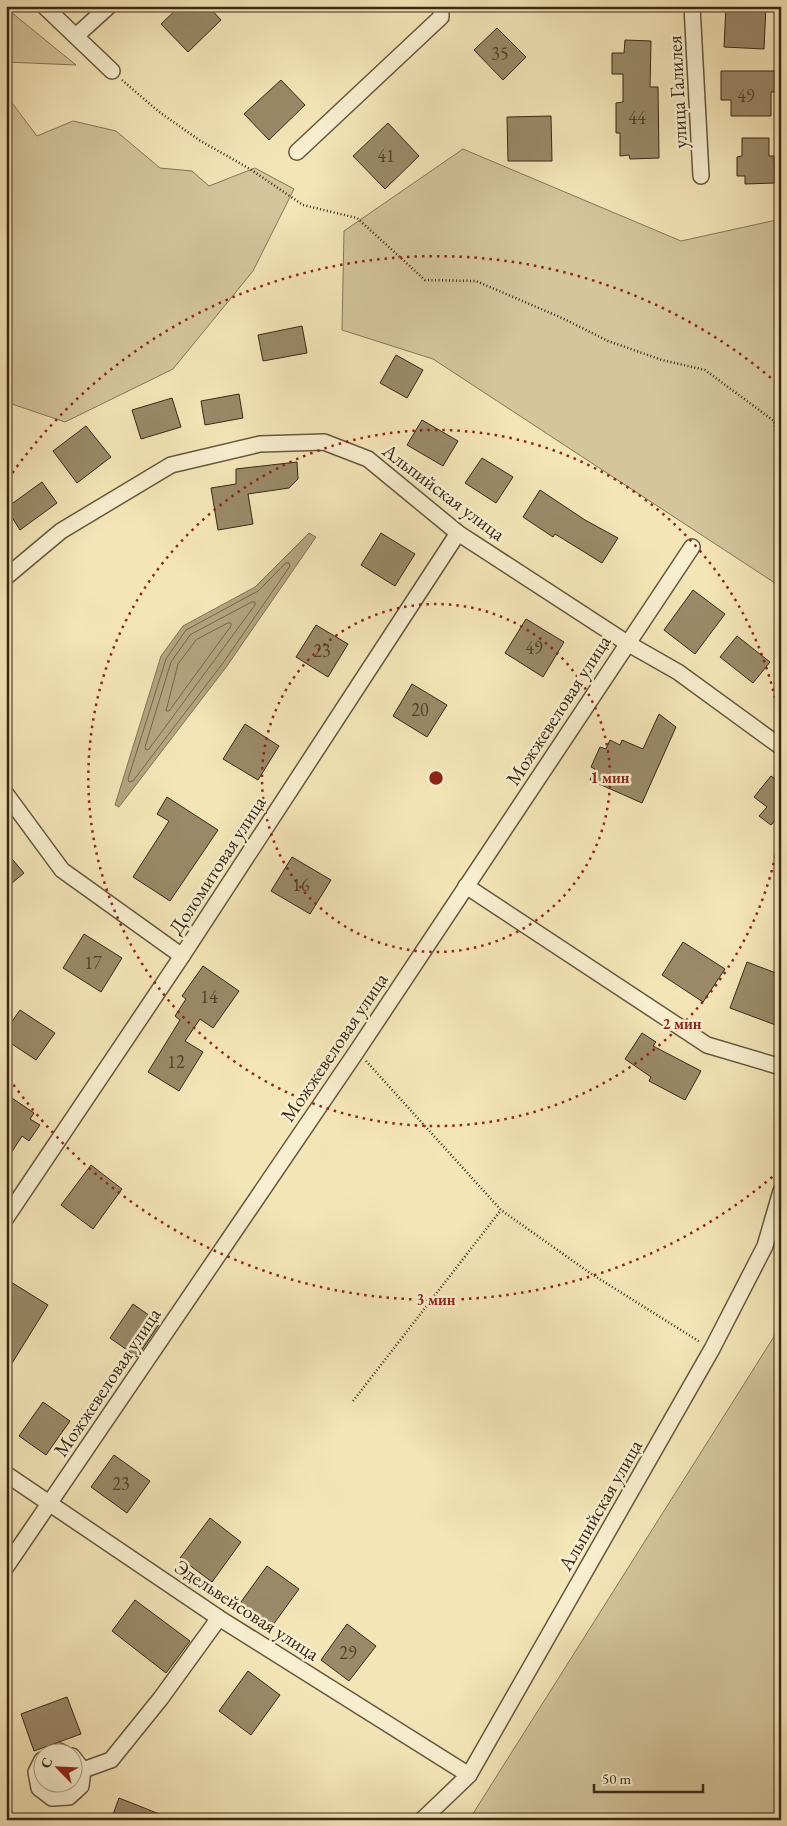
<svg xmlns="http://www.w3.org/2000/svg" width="787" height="1826" viewBox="0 0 787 1826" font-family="'EB Garamond',serif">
  <rect width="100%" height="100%" fill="#f4e5b7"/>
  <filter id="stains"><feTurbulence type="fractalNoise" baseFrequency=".004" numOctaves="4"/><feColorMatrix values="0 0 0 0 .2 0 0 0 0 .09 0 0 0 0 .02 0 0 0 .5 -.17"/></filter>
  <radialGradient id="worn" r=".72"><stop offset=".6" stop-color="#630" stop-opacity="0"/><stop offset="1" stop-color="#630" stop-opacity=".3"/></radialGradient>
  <g fill="#d4c59b" stroke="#867658">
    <polygon points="6,8 76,65 6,62"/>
    <polygon points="6,95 37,136 73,121 116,131 160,168 192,171 209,186 255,168 294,189 253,271 173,369 65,422 6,402"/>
    <polygon points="463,149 681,241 781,219 781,587 433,359 342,330 344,231"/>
    <polygon points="781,1318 781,1490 778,1503 781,1506 781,1820 469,1820 775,1335"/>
  </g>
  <polygon fill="#b4a480" stroke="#827255" points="309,533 316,537 227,666 119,807 115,805 161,656 183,626 255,587"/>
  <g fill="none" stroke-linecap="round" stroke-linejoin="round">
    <g stroke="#76664a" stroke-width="1">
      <polygon points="286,563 289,563 290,566 223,663 133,781 129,782 128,779 166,659 186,630 258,591"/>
      <polygon points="252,602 255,602 255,605 149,749 146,750 145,747 171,662 190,635"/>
      <polygon points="228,623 231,623 231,626 169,711 166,711 178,664 196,640"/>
    </g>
  </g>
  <g fill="#9a8a69" stroke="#382715">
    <polygon points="180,6 208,6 221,20 188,52 161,24"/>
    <polygon points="726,6 766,6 764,49 724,47"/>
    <polygon points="497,28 526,57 503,80 474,50"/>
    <polygon points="625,40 651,41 650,87 658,87 659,158 630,159 629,155 620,156 620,133 616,133 616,103 623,102 623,74 612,74 612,53 624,53"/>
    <polygon points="721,71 781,71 781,92 771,92 771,116 731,116 731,100 721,100"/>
    <polygon points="281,80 305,105 269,140 244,114"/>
    <polygon points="551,116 552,161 508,161 507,117"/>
    <polygon points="388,123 419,156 385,189 353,156"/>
    <polygon points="742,138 769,138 769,156 774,156 775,183 745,184 745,176 737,176 737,157 742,156"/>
    <polygon points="302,326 307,353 263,361 258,335"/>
    <polygon points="396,355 423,370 407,398 380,383"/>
    <polygon points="239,394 243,418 205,425 201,401"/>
    <polygon points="172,398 181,427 141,439 132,410"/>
    <polygon points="422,420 458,441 443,466 407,445"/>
    <polygon points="86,426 111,457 77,483 53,451"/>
    <polygon points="482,458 513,477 496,503 465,483"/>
    <polygon points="297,462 298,479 289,488 248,494 253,524 218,530 211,488 236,484 236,469"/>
    <polygon points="42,482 57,503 20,530 6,508"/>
    <polygon points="540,490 585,520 618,538 602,563 555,534 553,537 523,517"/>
    <polygon points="381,533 415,554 395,586 361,565"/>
    <polygon points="693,590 725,614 695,654 664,630"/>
    <polygon points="526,619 564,642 543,677 505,653"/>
    <polygon points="316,625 348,644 328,677 296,657"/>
    <polygon points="737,636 770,662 753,683 720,657"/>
    <polygon points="412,684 447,705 427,737 393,716"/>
    <polygon points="659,714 676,727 642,803 590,780 595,769 591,767 600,747 606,749 610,740 620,745 622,740 643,749"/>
    <polygon points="245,724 279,746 258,780 223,759"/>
    <polygon points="771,776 781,783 781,814 771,825 759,816 767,807 754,797"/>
    <polygon points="167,797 218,830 170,901 133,877 169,821 157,814"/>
    <polygon points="6,852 24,873 6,888"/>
    <polygon points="292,857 331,880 310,914 271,891"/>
    <polygon points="84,934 122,958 101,992 63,968"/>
    <polygon points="683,942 725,969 703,1002 662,975"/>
    <polygon points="747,962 781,975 781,1027 730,1008"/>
    <polygon points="203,966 239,991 213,1028 200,1019 185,1041 203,1052 179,1091 148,1072 180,1020 175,1016 186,999 182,996"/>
    <polygon points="20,1010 55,1033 36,1060 6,1040 6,1030"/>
    <polygon points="642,1033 656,1042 653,1046 701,1071 685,1100 649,1081 651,1077 625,1059"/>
    <polygon points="6,1094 34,1113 30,1119 40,1125 29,1141 22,1136 6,1161"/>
    <polygon points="91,1165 122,1189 93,1229 61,1205"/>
    <polygon points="6,1279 48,1305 6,1373"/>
    <polygon points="133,1304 160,1323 137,1357 110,1338"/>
    <polygon points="43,1402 70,1421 46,1455 19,1436"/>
    <polygon points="114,1455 150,1481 127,1513 91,1487"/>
    <polygon points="210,1518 241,1542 212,1582 180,1558"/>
    <polygon points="267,1566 299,1589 270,1629 238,1606"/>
    <polygon points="135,1600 190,1641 166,1673 112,1631"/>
    <polygon points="347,1624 376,1646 349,1681 321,1660"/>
    <polygon points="248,1671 280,1695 251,1735 219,1711"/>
    <polygon points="67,1697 81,1734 34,1751 21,1714"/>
    <polygon points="119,1798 172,1819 172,1820 111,1820"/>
  </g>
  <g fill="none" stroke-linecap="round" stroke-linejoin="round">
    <defs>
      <g id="minor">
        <polyline points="44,6 112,71"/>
        <polyline points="692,6 701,176"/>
        <polyline points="76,36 109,6"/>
        <polyline points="297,152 441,17 441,6"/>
        <polyline points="6,577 61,531 171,465 260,444 324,442 368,459 458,533 627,643 678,672 781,747"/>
        <polyline points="6,794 62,870 182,956"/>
        <polyline points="466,886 707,1045 781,1067"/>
        <polyline points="6,1218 182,956 458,533"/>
        <polyline points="6,1474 219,1618 469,1775"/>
        <polyline points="6,1567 357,1051 692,547"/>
        <polyline points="54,1754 59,1751 65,1754"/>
        <polyline points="42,1760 36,1772 39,1788 52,1798 69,1797 81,1786 83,1770 72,1756"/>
        <polyline points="83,1770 111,1760 161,1698 219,1618"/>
        <polyline points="422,1820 469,1775 712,1349 765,1246 781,1191"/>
      </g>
    </defs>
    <use href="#minor" stroke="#67563e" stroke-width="18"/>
    <g stroke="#382715" stroke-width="2.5" stroke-dasharray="1 2.5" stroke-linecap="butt">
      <polyline points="122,80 158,111 199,140 250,169 303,205 357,218 425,280 476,281 562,318 608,341 662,360 705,370 774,421 781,457"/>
      <polyline points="366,1061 501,1210 590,1273 700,1342"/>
      <polyline points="353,1401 501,1210"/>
    </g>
    <use href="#minor" stroke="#f8eed0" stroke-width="15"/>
  </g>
  <g fill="none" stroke="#8f2418" stroke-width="2.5" stroke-dasharray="2.5 5">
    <circle cx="436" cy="778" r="174"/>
    <path d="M781 826A348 348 0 1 1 781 730"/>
    <path d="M778 1172A522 522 0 0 1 8 1077M8 479A522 522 0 0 1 778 384"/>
  </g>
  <g text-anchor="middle" stroke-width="5" stroke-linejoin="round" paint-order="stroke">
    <g font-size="18" fill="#50402a">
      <text x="500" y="60">35</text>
      <text x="746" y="102">49</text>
      <text x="637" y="124">44</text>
      <text x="386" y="162">41</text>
      <text x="534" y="654">49</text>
      <text x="322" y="657">23</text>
      <text x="420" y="716">20</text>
      <text x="301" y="891">16</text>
      <text x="93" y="969">17</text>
      <text x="209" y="1003">14</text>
      <text x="176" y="1068">12</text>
      <text x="121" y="1490">23</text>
      <text x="348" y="1659">29</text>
    </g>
    <g font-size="20" fill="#382715" stroke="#f8eed0">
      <text transform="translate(677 92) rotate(-93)" y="7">улица Галилея</text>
      <text transform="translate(444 492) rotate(37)" y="7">Альпийская улица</text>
      <text transform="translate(558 710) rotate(-57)" y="7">Можжевеловая улица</text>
      <text transform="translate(217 865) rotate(-57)" y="7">Доломитовая улица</text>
      <text transform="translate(334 1047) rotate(-56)" y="7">Можжевеловая улица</text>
      <text transform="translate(107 1382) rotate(-56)" y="7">Можжевеловая улица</text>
      <text transform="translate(600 1505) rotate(-60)" y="7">Альпийская улица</text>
      <text transform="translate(247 1610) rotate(33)" y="7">Эдельвейсовая улица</text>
    </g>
  </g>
  <circle cx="436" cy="778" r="8" fill="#8f2418" stroke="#f8eed0" stroke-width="2.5"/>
  <g font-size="15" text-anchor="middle" font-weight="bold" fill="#8f2418" stroke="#f8eed0" stroke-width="5" stroke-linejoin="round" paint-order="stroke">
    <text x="610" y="783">1 мин</text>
    <text x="682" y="1029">2 мин</text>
    <text x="436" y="1305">3 мин</text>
  </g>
  <rect width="787" height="1826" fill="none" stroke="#f4e5b7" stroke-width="25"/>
  <rect x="8" y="8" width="772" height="1811" fill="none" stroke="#382715" stroke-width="2.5"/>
  <rect x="12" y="12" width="762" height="1801" fill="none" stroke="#382715"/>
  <g transform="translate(58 1768) rotate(294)"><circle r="24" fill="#f8eed0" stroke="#ab9e85"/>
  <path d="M0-4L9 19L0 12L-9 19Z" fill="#8f2418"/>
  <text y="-8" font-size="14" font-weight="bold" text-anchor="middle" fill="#382715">С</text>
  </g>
  <path d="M594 1784v8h109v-8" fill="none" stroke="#382715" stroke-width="2.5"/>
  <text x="602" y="1784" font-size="15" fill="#382715" stroke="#f8eed0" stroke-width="4" paint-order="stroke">50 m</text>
  <rect width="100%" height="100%" filter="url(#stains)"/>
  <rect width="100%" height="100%" fill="url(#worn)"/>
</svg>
